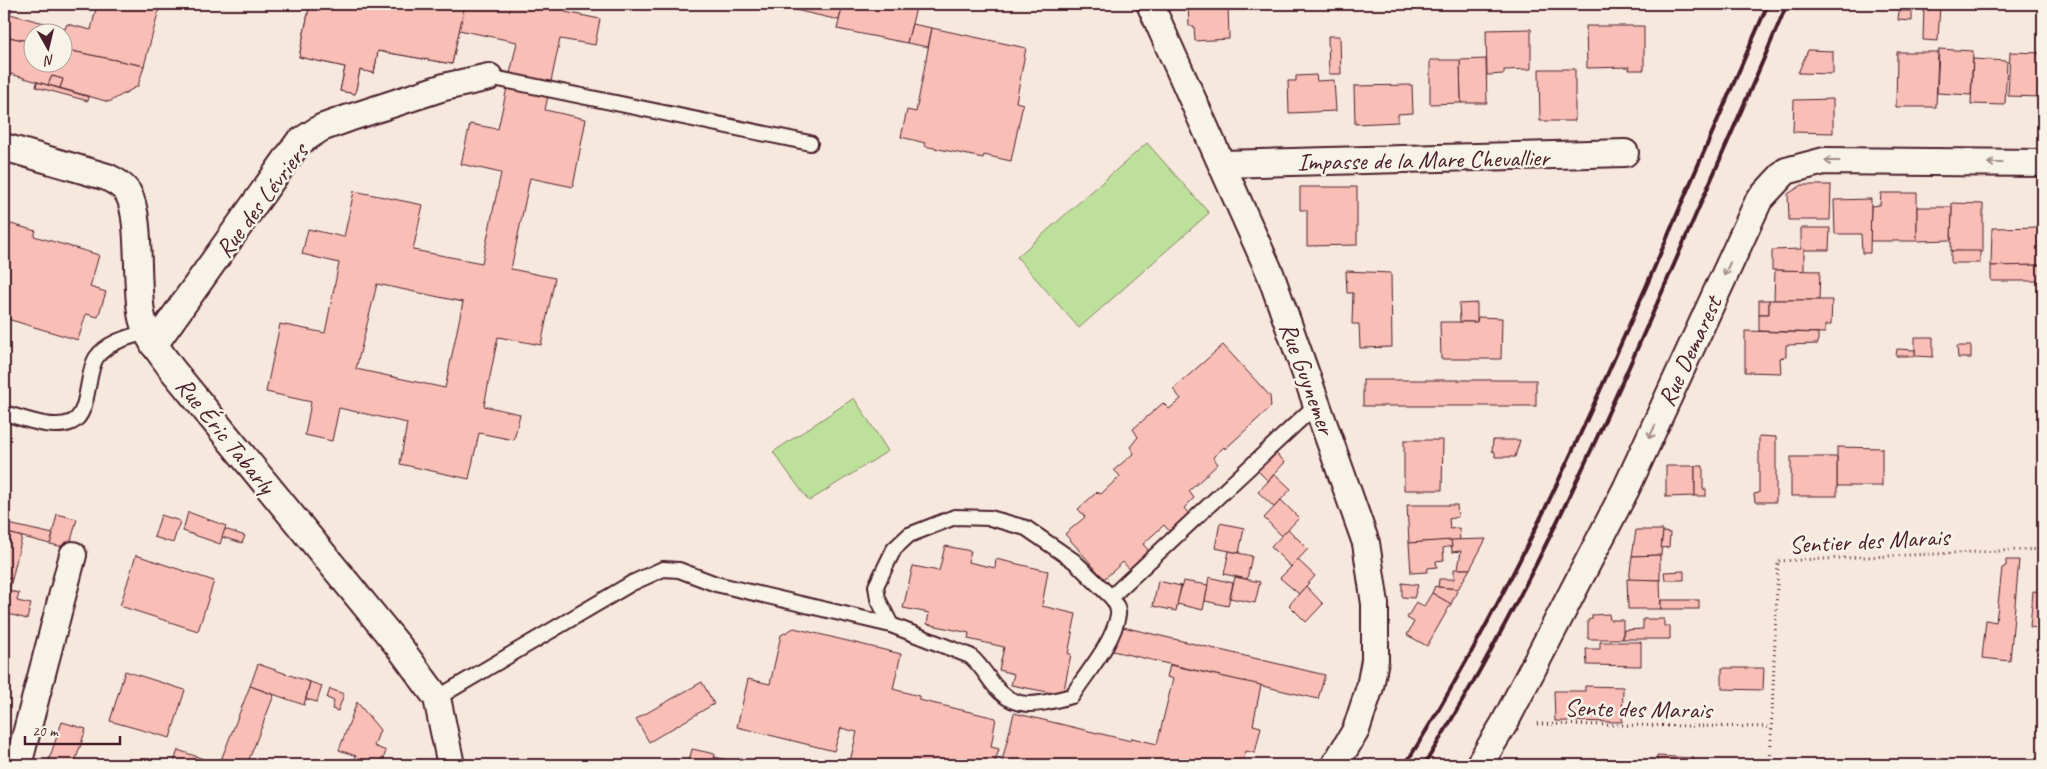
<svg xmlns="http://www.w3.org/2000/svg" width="2047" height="769" viewBox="0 0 2047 769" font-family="Caveat,sans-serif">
  <rect width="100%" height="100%" fill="#f7e8de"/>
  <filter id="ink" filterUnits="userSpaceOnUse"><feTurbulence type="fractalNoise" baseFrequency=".02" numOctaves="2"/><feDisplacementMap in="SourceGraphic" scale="10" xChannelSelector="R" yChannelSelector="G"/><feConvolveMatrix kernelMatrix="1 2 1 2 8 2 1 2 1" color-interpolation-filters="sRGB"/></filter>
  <g filter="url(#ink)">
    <g fill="#bde19b" stroke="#848063">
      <polygon points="1147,143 1209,213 1079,328 1017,257"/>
      <polygon points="854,398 888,451 809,501 773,452"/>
    </g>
    <g fill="#f9beb5" stroke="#4a1f2b" fill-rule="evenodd">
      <polygon points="4,4 13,4 10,14 44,23 41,32 32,32 32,42 4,36"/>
      <polygon points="97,4 128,4 159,10 144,66 62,49 62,32 41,32 44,23 65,29 67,24 91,30"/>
      <polygon points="128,4 161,4 159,10"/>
      <path d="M310 4H567L565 12 600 19 595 45 560 39 545 110 586 119 573 187 530 178 511 269 555 278 541 345 498 337 484 406 520 414 514 440 479 433 469 479 400 464 407 423 339 408 332 441 305 435 311 402 266 392 280 324 325 333 339 263 302 254 308 229 344 237 354 191 423 205 413 250 482 263 501 173 461 164 470 124 498 129 517 42 459 30 452 64 378 51 374 73 360 70 355 94 340 91 345 67 299 57ZM377 284 463 302 445 388 356 369Z"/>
      <polygon points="310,4 465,4 452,64 378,51 374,73 360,70 355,94 340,91 345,67 299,57"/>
      <polygon points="769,4 843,4 839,20"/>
      <polygon points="843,4 917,4 907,43 837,29"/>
      <polygon points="1188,4 1228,4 1229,39 1195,41 1194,26 1189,26"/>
      <polygon points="1937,4 1940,4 1938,41 1923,40 1924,5"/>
      <polygon points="1899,11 1912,11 1912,21 1898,20"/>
      <polygon points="912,24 932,28 928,47 907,43"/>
      <polygon points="1586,26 1644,26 1644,70 1629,70 1630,67 1587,68"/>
      <polygon points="932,28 1026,48 1016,102 1023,104 1011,161 984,155 983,158 924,146 925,143 901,137 907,110 916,112"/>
      <polygon points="1531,29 1531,69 1504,70 1504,74 1487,75 1486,30"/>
      <polygon points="4,36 32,42 32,62 62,62 62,49 144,66 138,86 109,102 60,88 63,79 52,76 48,85 4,72"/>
      <polygon points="1328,36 1340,36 1341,74 1329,74"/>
      <polygon points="1939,49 1973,51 1971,95 1937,93"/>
      <polygon points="1808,50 1833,51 1833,74 1798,73"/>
      <polygon points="1897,52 1938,52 1936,107 1896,107"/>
      <polygon points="2010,52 2043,53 2041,97 2008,96"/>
      <polygon points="1486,59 1487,103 1461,103 1460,60"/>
      <polygon points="1973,59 2007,61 2005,105 1971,104"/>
      <polygon points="1430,60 1460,60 1461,103 1430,104"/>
      <polygon points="1539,69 1575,69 1575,121 1540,121"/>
      <polygon points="1316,75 1317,81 1334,80 1336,111 1289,113 1288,81 1296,81 1296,76"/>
      <polygon points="52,76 63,79 60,88 48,85"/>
      <polygon points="37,82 89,97 88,101 36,87"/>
      <polygon points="1412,85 1413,113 1398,114 1398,122 1355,124 1354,86"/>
      <polygon points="1833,99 1833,133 1793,132 1794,100"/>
      <polygon points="1802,185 1831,185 1830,220 1789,220 1788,194"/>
      <polygon points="1300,187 1357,187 1357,245 1307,246 1307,210 1300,210"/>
      <polygon points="1881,193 1917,193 1917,241 1870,241 1871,206 1880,205"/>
      <polygon points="1871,199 1870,253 1862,253 1861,234 1835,234 1834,200"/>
      <polygon points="1952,203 1983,204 1983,252 1951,251"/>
      <polygon points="1917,207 1952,207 1951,240 1917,241"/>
      <polygon points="4,222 36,231 34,236 99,255 90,287 106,292 98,317 86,314 78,340 4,318"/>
      <polygon points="2043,227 2043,265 1991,266 1992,228"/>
      <polygon points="1801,228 1830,228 1829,250 1804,250 1804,271 1772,270 1772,250 1801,249"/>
      <rect x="1951" y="251" width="29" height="12"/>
      <polygon points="2043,265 2043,281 1991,281 1991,266"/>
      <polygon points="1775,270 1820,271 1819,300 1774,300"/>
      <polygon points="1346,271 1391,273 1392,347 1360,348 1359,324 1352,324 1353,293 1347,293"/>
      <rect x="1759" y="300" width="10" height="14"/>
      <polygon points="1769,300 1832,300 1831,325 1825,325 1825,333 1759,331 1759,314 1769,314"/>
      <polygon points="1477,303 1477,322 1460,322 1459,304"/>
      <polygon points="1478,317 1502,318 1501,359 1441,359 1440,322 1477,322"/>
      <polygon points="1745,331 1818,333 1818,344 1786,345 1786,357 1780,358 1781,373 1745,372"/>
      <polygon points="1915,337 1933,337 1933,357 1915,356"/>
      <polygon points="1223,345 1270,396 1271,407 1225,449 1224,447 1213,457 1218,464 1189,491 1194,498 1184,508 1189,514 1170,532 1164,525 1143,544 1149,551 1129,569 1123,562 1104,579 1065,534 1085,517 1078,509 1097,492 1101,494 1120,476 1114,470 1134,453 1130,447 1138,437 1133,429 1163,403 1169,409 1181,399 1173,389"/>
      <polygon points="1957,346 1971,346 1971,358 1958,358"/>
      <polygon points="1897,349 1915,350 1915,356 1896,356"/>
      <rect x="1363" y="380" width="173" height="26"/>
      <polygon points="1759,436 1776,437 1776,502 1755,502 1754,494 1759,493"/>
      <polygon points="1404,440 1443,440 1442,490 1404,490"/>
      <polygon points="1493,440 1520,440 1515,457 1495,457 1495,452 1492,451"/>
      <polygon points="1267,445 1285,462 1268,481 1250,463"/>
      <polygon points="1837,447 1882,448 1882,486 1837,486"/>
      <rect x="1791" y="457" width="46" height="39"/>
      <polygon points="1666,466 1695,466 1695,496 1666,497"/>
      <polygon points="1695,466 1703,466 1703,489 1706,489 1706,496 1695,496"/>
      <polygon points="1275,474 1291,489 1274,507 1258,492"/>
      <polygon points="1281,500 1299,518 1282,536 1264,518"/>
      <polygon points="1407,505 1457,505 1458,517 1449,519 1450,529 1459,528 1460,540 1409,543"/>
      <polygon points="188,512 226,526 220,544 183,531"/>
      <polygon points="57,514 77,519 69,548 50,544"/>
      <polygon points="161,515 180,521 173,543 154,537"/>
      <polygon points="4,523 53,534 50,544 4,532"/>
      <polygon points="1220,523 1244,528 1239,553 1215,548"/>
      <polygon points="225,529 245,536 242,543 222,537"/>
      <polygon points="1288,529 1308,549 1291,567 1271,547"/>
      <polygon points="1636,530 1663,530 1661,555 1632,556"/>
      <polygon points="4,532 22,537 12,579 4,577"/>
      <polygon points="1663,532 1670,533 1669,547 1661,548"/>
      <polygon points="1486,539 1470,569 1458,569 1461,551 1452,552 1451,540"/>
      <polygon points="1451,540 1452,546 1443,548 1444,560 1436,561 1437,567 1428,568 1427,572 1411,573 1409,543"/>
      <polygon points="945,546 971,551 968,562 995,568 996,559 1048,571 1042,606 1076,614 1068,654 1071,654 1063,695 1011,685 1014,674 999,670 1004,647 968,639 969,633 927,624 929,613 903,608 913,566 939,571"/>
      <polygon points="1229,551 1252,556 1247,579 1224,574"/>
      <polygon points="136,555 214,581 198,631 120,606"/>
      <polygon points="1660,555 1660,580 1629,580 1632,556"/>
      <polygon points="1298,560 1315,576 1299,594 1280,578"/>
      <polygon points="2006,560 2019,560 2010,661 1982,658 1986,620 1996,622 2002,568 2006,566"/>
      <polygon points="1454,569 1470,569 1458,589 1438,587 1439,579 1454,579"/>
      <polygon points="1684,571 1684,580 1665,580 1664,572"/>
      <polygon points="4,577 12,579 9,591 19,593 17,601 31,604 27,619 4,613"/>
      <polygon points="1209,577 1233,583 1228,606 1205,601"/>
      <polygon points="1235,577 1260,582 1255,603 1230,598"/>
      <polygon points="1627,579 1660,580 1661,609 1628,609"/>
      <polygon points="1158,581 1181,586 1176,611 1153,606"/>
      <polygon points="1183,581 1208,585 1203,610 1177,604"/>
      <polygon points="1402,583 1418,585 1414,598 1402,597"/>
      <polygon points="1306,586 1323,604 1306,622 1289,605"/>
      <polygon points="1435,586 1438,587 1458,589 1451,604 1432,593"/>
      <polygon points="2033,591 2043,592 2043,629 2030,627"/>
      <polygon points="1432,593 1451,604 1427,646 1407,635 1414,622 1407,618 1416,602 1424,606"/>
      <rect x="1661" y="600" width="38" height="9"/>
      <polygon points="1609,614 1610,620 1623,620 1623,639 1588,639 1588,620 1592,619 1592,615"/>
      <polygon points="1643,619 1664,619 1664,626 1670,626 1670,639 1623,639 1624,630 1643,629"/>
      <polygon points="1119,626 1325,675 1318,699 1113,651"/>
      <polygon points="794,628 901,654 893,689 919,696 919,700 996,718 991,747 999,749 994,765 849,765 857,732 841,728 834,751 737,727 748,679 770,684 781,635"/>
      <polygon points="1600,642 1641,642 1641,666 1587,665 1586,649 1600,649"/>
      <polygon points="258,664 310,682 304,705 250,686"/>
      <polygon points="1170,665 1261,685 1253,725 1261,727 1255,753 1246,751 1242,765 1226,761 1224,765 1001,765 1014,713 1131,741 1132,738 1157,744 1173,679 1167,677"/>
      <polygon points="1722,668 1764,668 1763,690 1722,689"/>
      <polygon points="125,671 185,690 170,738 110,721"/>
      <polygon points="310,682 322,686 317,702 306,699"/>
      <polygon points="702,682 714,704 649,742 636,719"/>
      <polygon points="250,686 274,695 247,765 219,765"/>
      <polygon points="1585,686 1623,687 1622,722 1555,721 1554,691 1585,691"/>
      <polygon points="330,689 344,694 338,711 332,709 334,701 327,698"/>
      <polygon points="357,702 380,730 374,746 386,751 381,765 364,765 354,762 356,756 339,750"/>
      <polygon points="62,722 86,729 74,765 47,765"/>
      <polygon points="692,749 715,754 713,765 688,765"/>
      <polygon points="178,750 215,763 214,765 173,765"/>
      <polygon points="1657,756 1694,758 1694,765 1657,765"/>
      <polygon points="715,757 740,763 713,765"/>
      <polygon points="104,759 127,765 102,765"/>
      <polygon points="1927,760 1945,762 1944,765 1926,765"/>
    </g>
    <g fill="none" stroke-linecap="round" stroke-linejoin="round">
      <defs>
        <g id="service">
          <polyline points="489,77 810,143"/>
          <path d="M4 413C23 418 53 431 72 422 90 414 86 374 96 358 107 342 129 337 147 332"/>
          <path d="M1111 597C1115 602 1119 608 1118 615 1113 644 1087 672 1072 696 1042 703 1016 714 994 685 986 675 980 664 970 656L891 625 878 599 876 586 894 549 909 535 955 517 990 518 1026 528 1074 561 1111 597 1317 404"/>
          <polyline points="437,698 632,583 663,569 679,570 716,584 891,625"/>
        </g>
        <g id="minor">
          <polyline points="1150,4 1270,273 1366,543 1375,604 1375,660 1370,687 1356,730 1335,765"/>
          <path d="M4 147 107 177C115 181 123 185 128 193 142 218 135 286 142 318 147 338 160 352 171 368L400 648 437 698 451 765"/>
          <polyline points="1222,164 1625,153"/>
          <polyline points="154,345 298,143 321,128 349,118 444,87 489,77"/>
          <polyline points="18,765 73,555"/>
          <polyline points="1479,765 1504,724 1626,489 1759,200 1786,171 1824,161 2043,163"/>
        </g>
      </defs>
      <use href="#service" stroke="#4a1f2b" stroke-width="18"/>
      <use href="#minor" stroke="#4a1f2b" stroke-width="30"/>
      <g stroke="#4a1f2b" stroke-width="3" stroke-dasharray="1 4" stroke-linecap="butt">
        <polyline points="1537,724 1772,727"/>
        <polyline points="1770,765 1778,561 2043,549"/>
      </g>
      <use href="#service" stroke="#f7f3e8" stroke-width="14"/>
      <use href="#minor" stroke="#f7f3e8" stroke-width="26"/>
      <g stroke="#4a1f2b" stroke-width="4">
        <path d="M1405 765C1503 609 1579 441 1652 273 1690 183 1729 94 1768 4"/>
        <path d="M1424 765C1521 609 1596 444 1669 276 1708 186 1749 95 1787 4"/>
      </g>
    </g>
    <defs><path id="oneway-shaft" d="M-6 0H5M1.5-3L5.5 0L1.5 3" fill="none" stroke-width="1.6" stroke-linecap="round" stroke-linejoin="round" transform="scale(1.25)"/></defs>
    <g stroke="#a0898a">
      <use href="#oneway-shaft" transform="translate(1832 161) rotate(180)"/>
      <use href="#oneway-shaft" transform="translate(1995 163) rotate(-180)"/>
      <use href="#oneway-shaft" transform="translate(1727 269) rotate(115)"/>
      <use href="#oneway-shaft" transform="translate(1652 432) rotate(115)"/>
    </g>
  </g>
  <g text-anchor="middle" stroke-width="5" stroke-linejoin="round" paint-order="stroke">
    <g font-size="25" fill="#4a1f2b" stroke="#f7f3e8">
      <text transform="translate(1423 159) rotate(-1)" y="9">Impasse de la Mare Chevallier</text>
      <text transform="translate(261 200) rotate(-53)" y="9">Rue des Lévriers</text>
      <text transform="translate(1689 351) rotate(-65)" y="9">Rue Demarest</text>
      <text transform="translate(1308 378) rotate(70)" y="9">Rue Guynemer</text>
      <text transform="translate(226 435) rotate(51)" y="9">Rue Éric Tabarly</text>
      <text transform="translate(1869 540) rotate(-3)" y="9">Sentier des Marais</text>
      <text transform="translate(1638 708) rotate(1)" y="9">Sente des Marais</text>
    </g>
  </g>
  <rect width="2047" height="769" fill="none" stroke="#f7f3e8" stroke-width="20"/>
  <rect x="10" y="10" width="2027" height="749" fill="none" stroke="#4a1f2b" stroke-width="2" filter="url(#ink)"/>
  <g transform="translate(48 48) rotate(172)"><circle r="24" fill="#f7f3e8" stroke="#b29e9c"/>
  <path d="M0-4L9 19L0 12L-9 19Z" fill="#4a1f2b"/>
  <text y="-8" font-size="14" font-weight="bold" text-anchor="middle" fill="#4a1f2b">N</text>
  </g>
  <path d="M25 736v8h95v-8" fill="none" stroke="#4a1f2b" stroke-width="2.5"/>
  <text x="32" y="736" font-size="15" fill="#4a1f2b" stroke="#f7f3e8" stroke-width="4" paint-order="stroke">20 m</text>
</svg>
